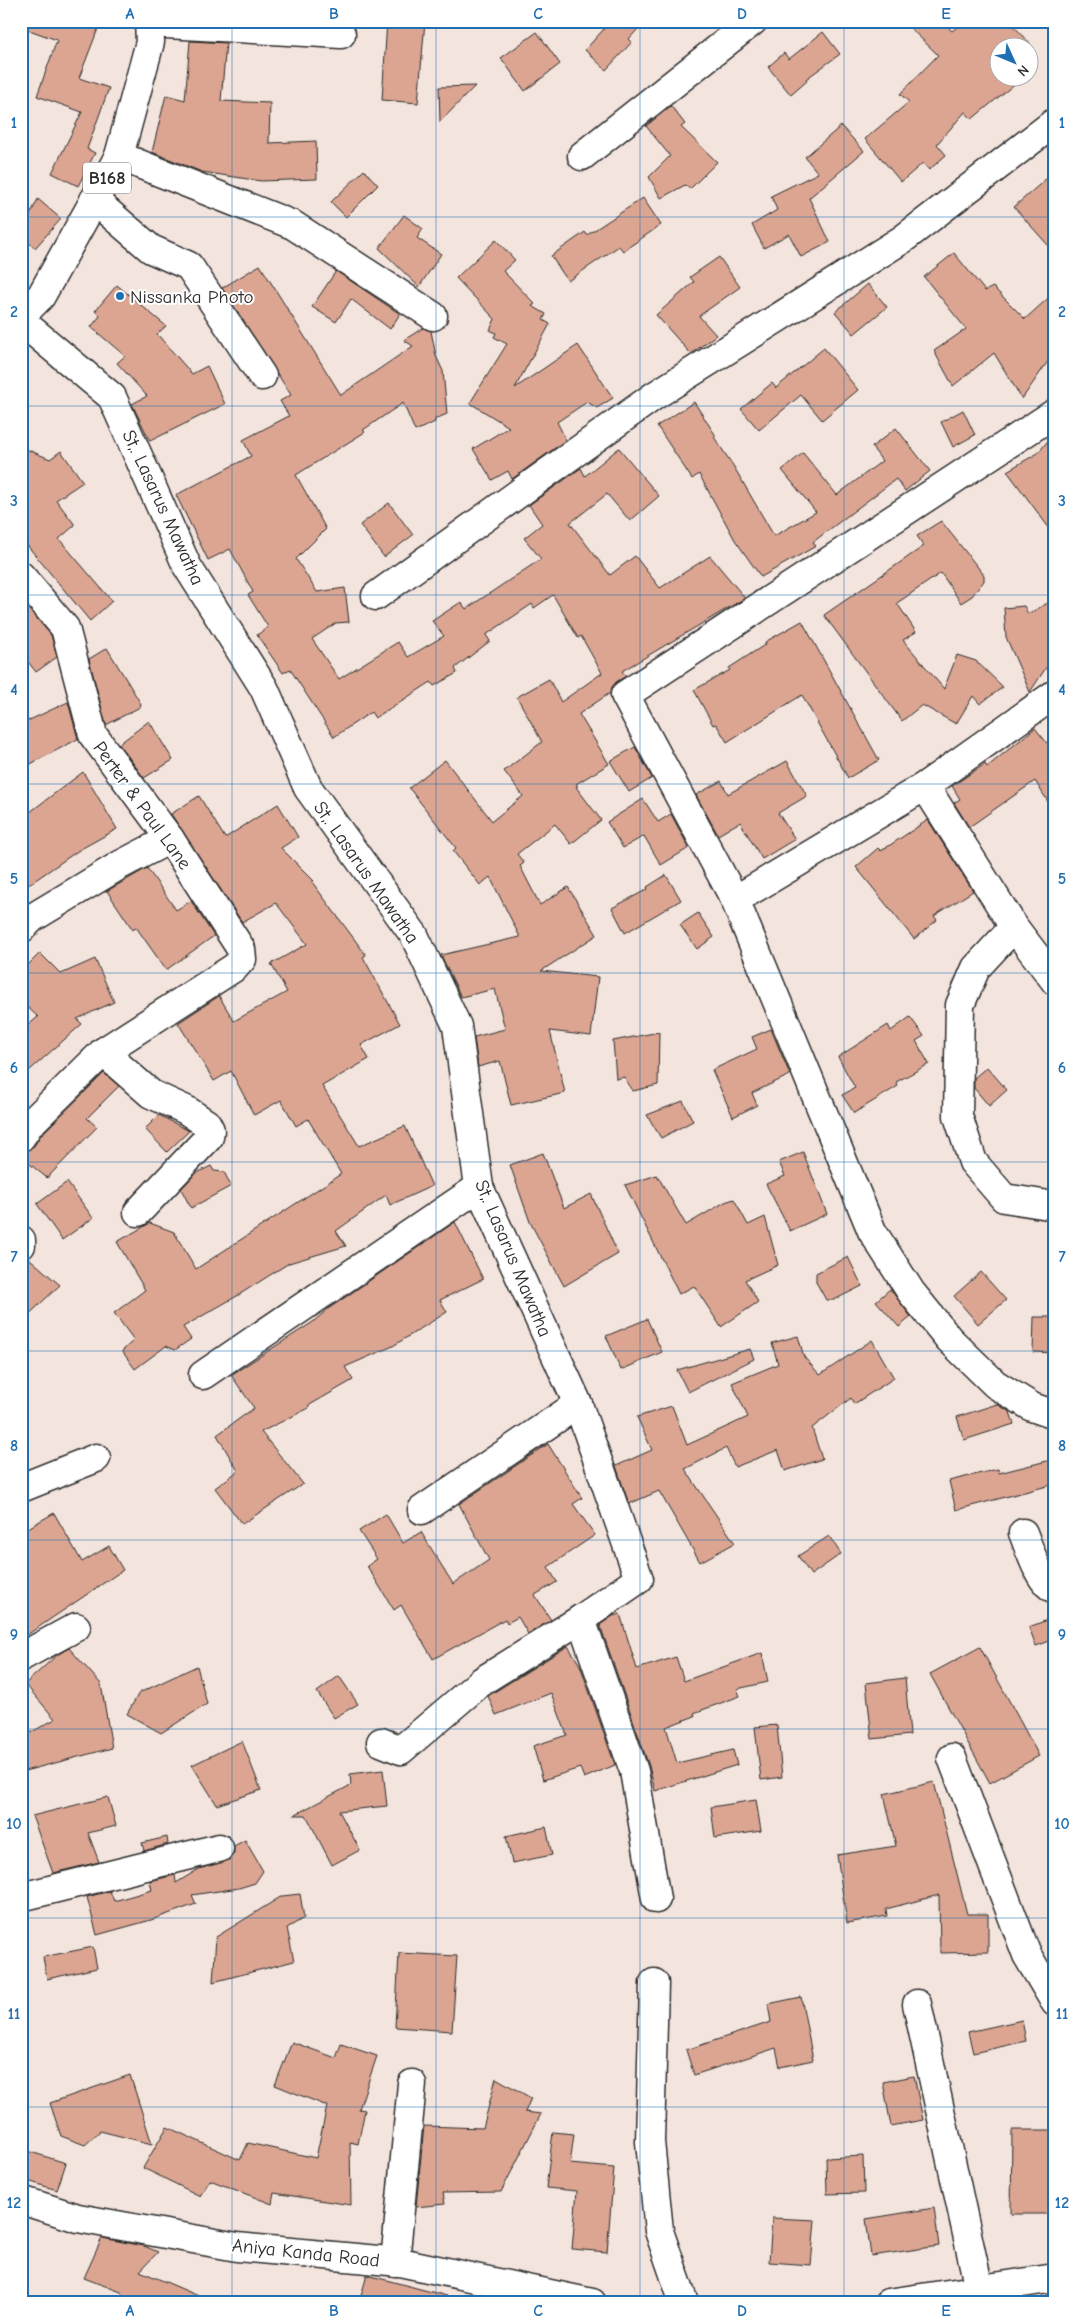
<svg xmlns="http://www.w3.org/2000/svg" width="1076" height="2324" viewBox="0 0 1076 2324" font-family="'Comic Neue',sans-serif">
  <rect width="100%" height="100%" fill="#f4e4de"/>
  <filter id="ink" filterUnits="userSpaceOnUse"><feTurbulence type="fractalNoise" baseFrequency=".02" numOctaves="2"/><feDisplacementMap in="SourceGraphic" scale="10" xChannelSelector="R" yChannelSelector="G"/><feConvolveMatrix kernelMatrix="1 2 1 2 8 2 1 2 1" color-interpolation-filters="sRGB"/></filter>
  <g filter="url(#ink)">
    <g fill="#dba591" stroke="#2b2b2b">
      <polygon points="21,21 101,21 79,78 109,88 87,149 95,153 78,186 52,173 82,112 37,96 57,40 21,27"/>
      <polygon points="387,21 425,21 418,103 382,100"/>
      <polygon points="611,21 645,21 629,39 632,42 606,70 585,50"/>
      <polygon points="903,21 942,21 952,31 965,21 1009,21 1030,43 1025,48 998,48 998,78 1022,78 972,119 965,112 937,144 946,155 929,170 923,163 901,182 865,139 909,102 900,94 938,55"/>
      <polygon points="537,32 560,64 525,91 501,58"/>
      <polygon points="823,32 840,54 806,79 807,81 791,95 768,67 784,53 789,59"/>
      <polygon points="190,41 226,43 221,101 270,103 269,143 316,141 317,179 261,181 202,172 152,152 166,95 185,100"/>
      <polygon points="475,86 440,122 439,87"/>
      <polygon points="671,106 685,124 681,127 717,162 690,189 685,185 661,198 649,177 670,156 646,126"/>
      <polygon points="841,126 864,151 809,198 830,242 801,257 789,234 764,248 752,225 777,210 771,196 818,173 805,157"/>
      <polygon points="364,170 378,185 346,217 331,202"/>
      <polygon points="1055,171 1055,253 1014,207"/>
      <polygon points="643,198 661,225 623,251 619,246 568,281 551,256 585,232 587,235"/>
      <polygon points="38,199 61,219 35,248 21,236 21,233"/>
      <polygon points="404,215 423,229 417,238 441,254 419,287 379,248"/>
      <polygon points="496,240 515,260 503,271 535,304 532,306 546,314 543,320 550,324 515,388 578,345 613,398 597,408 587,402 557,422 566,440 512,479 508,471 492,480 473,449 509,427 470,403 507,344 494,337 496,333 490,330 495,319 456,278"/>
      <polygon points="954,253 985,291 993,287 1025,319 1055,292 1055,351 1022,399 994,353 953,386 934,351 966,329 924,277"/>
      <polygon points="719,257 740,287 699,316 716,335 691,354 656,315 694,282 690,277"/>
      <polygon points="260,265 341,395 413,346 404,340 423,328 431,331 436,356 443,371 447,414 435,419 435,422 415,431 403,403 363,430 365,432 296,475 326,529 296,559 317,592 345,588 349,622 336,623 312,639 339,679 398,642 408,657 444,636 432,621 461,602 466,609 541,559 524,538 542,524 529,505 581,468 585,476 619,448 659,496 630,521 607,494 570,523 610,575 635,556 660,588 710,556 745,598 622,671 626,676 616,682 610,693 579,714 609,764 576,784 578,786 576,787 601,820 571,844 555,824 517,854 524,863 520,866 540,905 568,887 597,935 541,971 598,977 591,1036 550,1031 565,1093 511,1105 500,1061 478,1067 474,1037 505,1029 495,989 461,997 441,955 520,937 490,877 480,885 453,851 456,848 409,788 445,760 492,821 523,796 504,771 542,742 517,697 549,679 561,702 602,673 581,636 578,638 553,595 534,608 532,604 486,635 490,641 455,668 457,673 434,686 431,682 375,718 371,712 334,737 290,669 283,673 257,635 268,627 248,595 253,592 230,549 208,560 176,495 251,456 243,440 289,416 280,401 291,395 222,288"/>
      <polygon points="336,271 400,314 390,329 351,299 336,322 312,307"/>
      <polygon points="868,284 887,307 854,334 835,312"/>
      <polygon points="117,285 166,326 157,334 192,374 207,366 225,404 150,441 132,404 147,396 117,363 125,356 91,327 100,316 95,311"/>
      <polygon points="824,348 858,390 822,420 801,395 759,430 741,409 772,383 776,388"/>
      <polygon points="694,402 716,436 714,437 734,467 774,536 816,512 782,470 803,453 837,495 882,461 872,447 896,428 930,471 905,491 896,479 813,542 816,546 761,577 735,540 699,474 692,479 657,426"/>
      <polygon points="963,410 975,435 953,447 941,422"/>
      <polygon points="1055,432 1055,536 1007,471 1038,453"/>
      <polygon points="21,447 50,459 61,451 83,482 56,500 75,525 59,539 112,601 90,621 21,538"/>
      <polygon points="389,503 413,535 384,557 360,525"/>
      <polygon points="941,521 984,575 984,581 972,596 961,603 941,573 897,603 916,632 903,640 944,689 957,655 976,661 1003,687 980,704 973,696 956,724 922,705 902,721 824,615 924,546 917,536"/>
      <polygon points="1055,599 1055,654 1030,692 1006,637 1004,608 1024,606 1028,614"/>
      <polygon points="21,600 51,635 57,657 36,672 21,653"/>
      <polygon points="802,621 879,760 848,778 802,695 727,742 716,724 713,725 694,690 730,670 729,668 766,644 765,642"/>
      <polygon points="107,648 141,704 140,707 106,725 89,659"/>
      <polygon points="68,702 78,739 21,769 21,724"/>
      <polygon points="149,721 173,760 144,778 119,744"/>
      <polygon points="1035,728 1055,753 1055,813 1035,781 969,827 954,803 960,799 952,786 985,764 987,767"/>
      <polygon points="635,747 652,778 629,792 610,761"/>
      <polygon points="787,761 807,796 778,813 795,839 762,859 740,822 718,835 696,795 721,781 728,794"/>
      <polygon points="83,772 117,829 79,850 21,890 21,845 30,812"/>
      <polygon points="199,796 225,838 278,804 298,837 281,848 314,881 312,882 366,955 363,957 400,1024 361,1045 369,1059 322,1086 359,1146 405,1126 432,1186 390,1205 386,1195 336,1231 346,1246 289,1263 237,1296 183,1327 191,1339 175,1350 166,1346 135,1369 122,1351 134,1340 114,1313 145,1290 117,1242 150,1223 174,1232 196,1269 341,1174 308,1119 296,1126 281,1100 254,1115 231,1071 214,1081 178,1023 219,996 234,1021 287,992 271,964 307,944 276,903 242,922 171,814"/>
      <polygon points="643,799 658,822 671,814 689,848 661,865 644,836 623,848 607,822"/>
      <polygon points="928,820 973,891 934,916 937,920 914,939 856,867 878,848 881,851"/>
      <polygon points="147,868 176,910 191,901 214,936 166,970 136,927 133,930 107,891"/>
      <polygon points="666,875 681,900 625,933 612,908 648,889 647,887"/>
      <polygon points="698,913 714,937 697,949 680,925"/>
      <polygon points="40,953 61,974 95,959 114,1002 77,1019 82,1024 21,1078 21,1031 38,1017 21,1001 21,972"/>
      <polygon points="910,1017 924,1036 916,1041 929,1064 896,1082 898,1086 854,1113 842,1095 855,1088 838,1057 888,1025 891,1031"/>
      <polygon points="771,1029 790,1075 752,1093 757,1105 733,1117 712,1070 757,1049 752,1037"/>
      <polygon points="659,1032 658,1085 633,1091 624,1077 616,1079 613,1041"/>
      <polygon points="987,1067 1007,1090 989,1106 974,1088 974,1078"/>
      <polygon points="104,1073 119,1086 87,1118 97,1127 47,1178 21,1157 21,1152 34,1146 41,1135"/>
      <polygon points="683,1101 693,1121 661,1138 647,1115"/>
      <polygon points="159,1115 189,1131 167,1152 145,1129"/>
      <polygon points="803,1152 827,1214 790,1231 766,1184 785,1176 779,1162"/>
      <polygon points="543,1153 564,1208 591,1194 618,1254 564,1286 530,1222 510,1165"/>
      <polygon points="211,1166 214,1171 224,1172 231,1186 191,1208 181,1189 195,1174"/>
      <polygon points="657,1175 686,1225 725,1202 734,1199 748,1225 765,1217 778,1265 745,1280 758,1302 721,1327 694,1286 679,1294 625,1185"/>
      <polygon points="67,1182 93,1218 62,1240 37,1204"/>
      <polygon points="455,1222 483,1279 440,1300 447,1312 393,1346 345,1367 353,1380 308,1406 309,1408 261,1432 303,1484 242,1524 215,1488 238,1471 217,1435 254,1408 231,1375 313,1322 328,1309"/>
      <polygon points="848,1257 862,1286 834,1300 826,1300 816,1282 816,1273"/>
      <polygon points="30,1259 60,1285 21,1322 21,1270"/>
      <polygon points="981,1272 1006,1300 978,1324 954,1296"/>
      <polygon points="890,1289 911,1317 899,1327 876,1301"/>
      <polygon points="1034,1317 1055,1317 1055,1353 1033,1352"/>
      <polygon points="647,1319 662,1352 621,1370 606,1336"/>
      <polygon points="798,1336 804,1357 820,1375 872,1340 894,1378 854,1404 851,1398 812,1428 822,1459 785,1471 778,1450 735,1467 726,1448 685,1469 735,1543 700,1562 659,1491 629,1504 616,1466 652,1450 637,1417 672,1406 687,1445 748,1417 732,1383 778,1364 772,1343"/>
      <polygon points="750,1349 754,1359 688,1392 677,1370"/>
      <polygon points="997,1404 1010,1412 1014,1424 964,1440 957,1417"/>
      <polygon points="548,1444 582,1498 573,1504 595,1535 548,1567 557,1582 535,1595 551,1620 528,1634 518,1617 507,1623 505,1619 433,1659 401,1605 394,1610 367,1566 377,1559 359,1531 386,1514 403,1543 421,1532 453,1584 489,1560 459,1504"/>
      <polygon points="1055,1459 1055,1484 956,1510 949,1481 998,1469 999,1473"/>
      <polygon points="54,1513 82,1562 109,1546 123,1570 21,1639 21,1532"/>
      <polygon points="829,1536 841,1554 811,1575 798,1556"/>
      <polygon points="620,1614 637,1669 676,1657 684,1681 762,1653 768,1682 737,1689 740,1696 694,1713 695,1716 666,1727 677,1763 733,1750 737,1765 655,1791 649,1766 600,1625 613,1616"/>
      <polygon points="1055,1617 1055,1639 1036,1646 1029,1627"/>
      <polygon points="568,1646 580,1665 615,1765 584,1778 580,1768 543,1780 533,1746 567,1735 551,1693 496,1715 488,1696"/>
      <polygon points="980,1647 1039,1756 990,1783 930,1674"/>
      <polygon points="69,1648 101,1684 112,1748 21,1772 21,1738 55,1719 25,1684 57,1655"/>
      <polygon points="197,1666 207,1704 161,1733 127,1714 139,1693"/>
      <polygon points="339,1676 358,1704 334,1718 317,1692"/>
      <polygon points="905,1678 910,1735 872,1739 866,1683"/>
      <polygon points="777,1725 782,1777 761,1780 755,1727"/>
      <polygon points="242,1741 261,1790 217,1805 192,1765"/>
      <polygon points="383,1770 387,1806 339,1811 360,1850 332,1865 306,1815 294,1815 351,1785 350,1774"/>
      <polygon points="934,1782 967,1914 988,1914 988,1952 940,1953 939,1895 886,1909 887,1916 847,1923 837,1855 896,1846 884,1794"/>
      <polygon points="108,1797 116,1826 88,1833 99,1862 53,1873 32,1816"/>
      <polygon points="756,1800 761,1831 715,1838 711,1807"/>
      <polygon points="546,1827 552,1855 512,1863 506,1836"/>
      <polygon points="167,1837 168,1844 144,1851 142,1843"/>
      <polygon points="245,1840 263,1871 255,1883 239,1888 192,1895 196,1904 151,1920 97,1935 87,1897 110,1891 114,1901 152,1890 150,1881 175,1875 176,1883 199,1869 229,1860 234,1853 234,1846"/>
      <polygon points="300,1894 304,1918 287,1928 294,1961 213,1982 216,1937 282,1896"/>
      <polygon points="93,1947 97,1968 47,1979 43,1957"/>
      <polygon points="399,1953 457,1956 452,2031 395,2027"/>
      <polygon points="801,1997 813,2060 780,2067 776,2048 694,2075 686,2050 771,2022 768,2004"/>
      <polygon points="1022,2020 1026,2041 973,2053 968,2032"/>
      <polygon points="292,2042 336,2058 341,2044 377,2056 359,2109 365,2110 358,2144 350,2142 351,2205 274,2193 272,2204 210,2180 200,2196 143,2168 167,2127 240,2160 248,2143 316,2158 327,2106 275,2085"/>
      <polygon points="130,2075 152,2144 100,2131 85,2145 61,2136 50,2103"/>
      <polygon points="914,2076 923,2120 891,2126 883,2082"/>
      <polygon points="496,2078 531,2098 525,2112 541,2114 501,2192 443,2193 445,2204 416,2207 424,2126 483,2128"/>
      <polygon points="1012,2130 1055,2130 1055,2214 1011,2214"/>
      <polygon points="553,2132 574,2134 570,2164 614,2168 607,2252 572,2249 577,2191 546,2188"/>
      <polygon points="21,2149 66,2163 57,2190 21,2179"/>
      <polygon points="863,2156 864,2193 827,2194 826,2158"/>
      <polygon points="934,2208 939,2246 871,2256 866,2219"/>
      <polygon points="772,2218 815,2220 811,2265 769,2262"/>
      <polygon points="102,2238 144,2246 158,2252 140,2271 215,2303 131,2303 121,2292 84,2278"/>
      <polygon points="367,2275 447,2296 446,2303 359,2303"/>
    </g>
    <g fill="none" stroke-linecap="round" stroke-linejoin="round">
      <defs>
        <g id="minor">
          <polyline points="149,23 341,34"/>
          <polyline points="119,156 293,225 433,316"/>
          <polyline points="582,156 753,21"/>
          <polyline points="94,200 151,249 189,266 262,376"/>
          <polyline points="21,321 112,397 187,566 264,688 308,788 414,935 457,1026 479,1187 578,1404 639,1579 581,1619 482,1681 401,1750 381,1742"/>
          <polyline points="1055,413 625,695 735,900 872,1231 911,1292 949,1339 995,1384 1032,1407 1055,1415"/>
          <polyline points="21,576 65,628 93,735 170,839 241,949 242,959 235,967 103,1052 29,1125 21,1137"/>
          <polyline points="376,596 654,396 903,239 1055,122"/>
          <polyline points="925,786 1014,927 1055,981"/>
          <polyline points="735,900 925,786 1055,694"/>
          <polyline points="1014,927 976,968 960,1005 958,1116 973,1162 1004,1198 1055,1206"/>
          <polyline points="21,929 32,918 120,865 170,839"/>
          <polyline points="103,1052 151,1094 186,1110 207,1124 210,1130 209,1137 138,1212"/>
          <polyline points="21,1240 21,1245"/>
          <polyline points="203,1375 479,1187"/>
          <polyline points="21,1488 96,1458"/>
          <polyline points="422,1510 578,1404"/>
          <path d="M1023 1533C1029 1547 1040 1585 1055 1589"/>
          <polyline points="581,1619 634,1771 656,1899"/>
          <polyline points="21,1657 76,1627"/>
          <polyline points="952,1758 1027,1955 1055,2002"/>
          <polyline points="21,1897 219,1848"/>
          <polyline points="654,1983 650,2142 659,2231 684,2303"/>
          <polyline points="917,2004 979,2289"/>
          <polyline points="21,2200 78,2218 237,2247 400,2262 592,2303"/>
          <polyline points="395,2262 412,2084"/>
          <polyline points="888,2303 1055,2278"/>
        </g>
        <polyline id="major" points="21,316 41,296 119,156 150,42 149,21"/>
      </defs>
      <use href="#minor" stroke="#2b2b2b" stroke-width="31"/>
      <use href="#major" stroke="#2b2b2b" stroke-width="31"/>
      <use href="#minor" stroke="#fff" stroke-width="28"/>
      <use href="#major" stroke="#fff" stroke-width="28"/>
    </g>
  </g>
  <path fill="none" stroke="#1f6fb2" stroke-width="1" stroke-opacity="0.55" d="M232 21V2303M436 21V2303M640 21V2303M844 21V2303M21 217H1055M21 406H1055M21 595H1055M21 784H1055M21 973H1055M21 1162H1055M21 1351H1055M21 1540H1055M21 1729H1055M21 1918H1055M21 2107H1055"/>
  <circle fill="#1f6fb2" stroke="#fff" stroke-width="2" cx="120" cy="296" r="5"/>
  <g text-anchor="middle" stroke-width="4" stroke-linejoin="round" paint-order="stroke">
    <rect fill="#fff" stroke="#6b6b6b" stroke-width="1" x="83" y="162.5" width="48" height="31" rx="4"/>
    <g font-size="18" font-weight="bold" fill="#2b2b2b">
      <text x="107" y="184">B168</text>
    </g>
    <g font-size="19" fill="#2b2b2b" stroke="#fff" text-anchor="start">
      <text x="130" y="303">Nissanka Photo</text>
    </g>
    <g font-size="19" fill="#2b2b2b" stroke="#fff">
      <text transform="translate(164 507) rotate(65)" y="7">St,. Lasarus Mawatha</text>
      <text transform="translate(143 805) rotate(54)" y="7">Perter &amp; Paul Lane</text>
      <text transform="translate(367 872) rotate(55)" y="7">St,. Lasarus Mawatha</text>
      <text transform="translate(514 1258) rotate(67)" y="7">St,. Lasarus Mawatha</text>
      <text transform="translate(306 2252) rotate(6)" y="7">Aniya Kanda Road</text>
    </g>
  </g>
  <rect width="1076" height="2324" fill="none" stroke="#fff" stroke-width="55"/>
  <g transform="translate(1014 62) rotate(134)"><circle r="24" fill="#ffffff" stroke="#aaaaaa"/>
  <path d="M0-4L9 19L0 12L-9 19Z" fill="#1f6fb2"/>
  <text y="-8" font-size="14" font-weight="bold" text-anchor="middle" fill="#2b2b2b">N</text>
  </g>
  <rect x="28" y="28" width="1020" height="2268" fill="none" stroke="#1f6fb2" stroke-width="2"/>
  <g font-size="16" text-anchor="middle" font-weight="bold" fill="#1f6fb2">
    <text x="130" y="19">A</text>
    <text x="334" y="19">B</text>
    <text x="538" y="19">C</text>
    <text x="742" y="19">D</text>
    <text x="946" y="19">E</text>
    <text x="14" y="128">1</text>
    <text x="1062" y="128">1</text>
    <text x="14" y="317">2</text>
    <text x="1062" y="317">2</text>
    <text x="14" y="506">3</text>
    <text x="1062" y="506">3</text>
    <text x="14" y="695">4</text>
    <text x="1062" y="695">4</text>
    <text x="14" y="884">5</text>
    <text x="1062" y="884">5</text>
    <text x="14" y="1073">6</text>
    <text x="1062" y="1073">6</text>
    <text x="14" y="1262">7</text>
    <text x="1062" y="1262">7</text>
    <text x="14" y="1451">8</text>
    <text x="1062" y="1451">8</text>
    <text x="14" y="1640">9</text>
    <text x="1062" y="1640">9</text>
    <text x="14" y="1829">10</text>
    <text x="1062" y="1829">10</text>
    <text x="14" y="2019">11</text>
    <text x="1062" y="2019">11</text>
    <text x="14" y="2208">12</text>
    <text x="1062" y="2208">12</text>
    <text x="130" y="2316">A</text>
    <text x="334" y="2316">B</text>
    <text x="538" y="2316">C</text>
    <text x="742" y="2316">D</text>
    <text x="946" y="2316">E</text>
  </g>
</svg>
